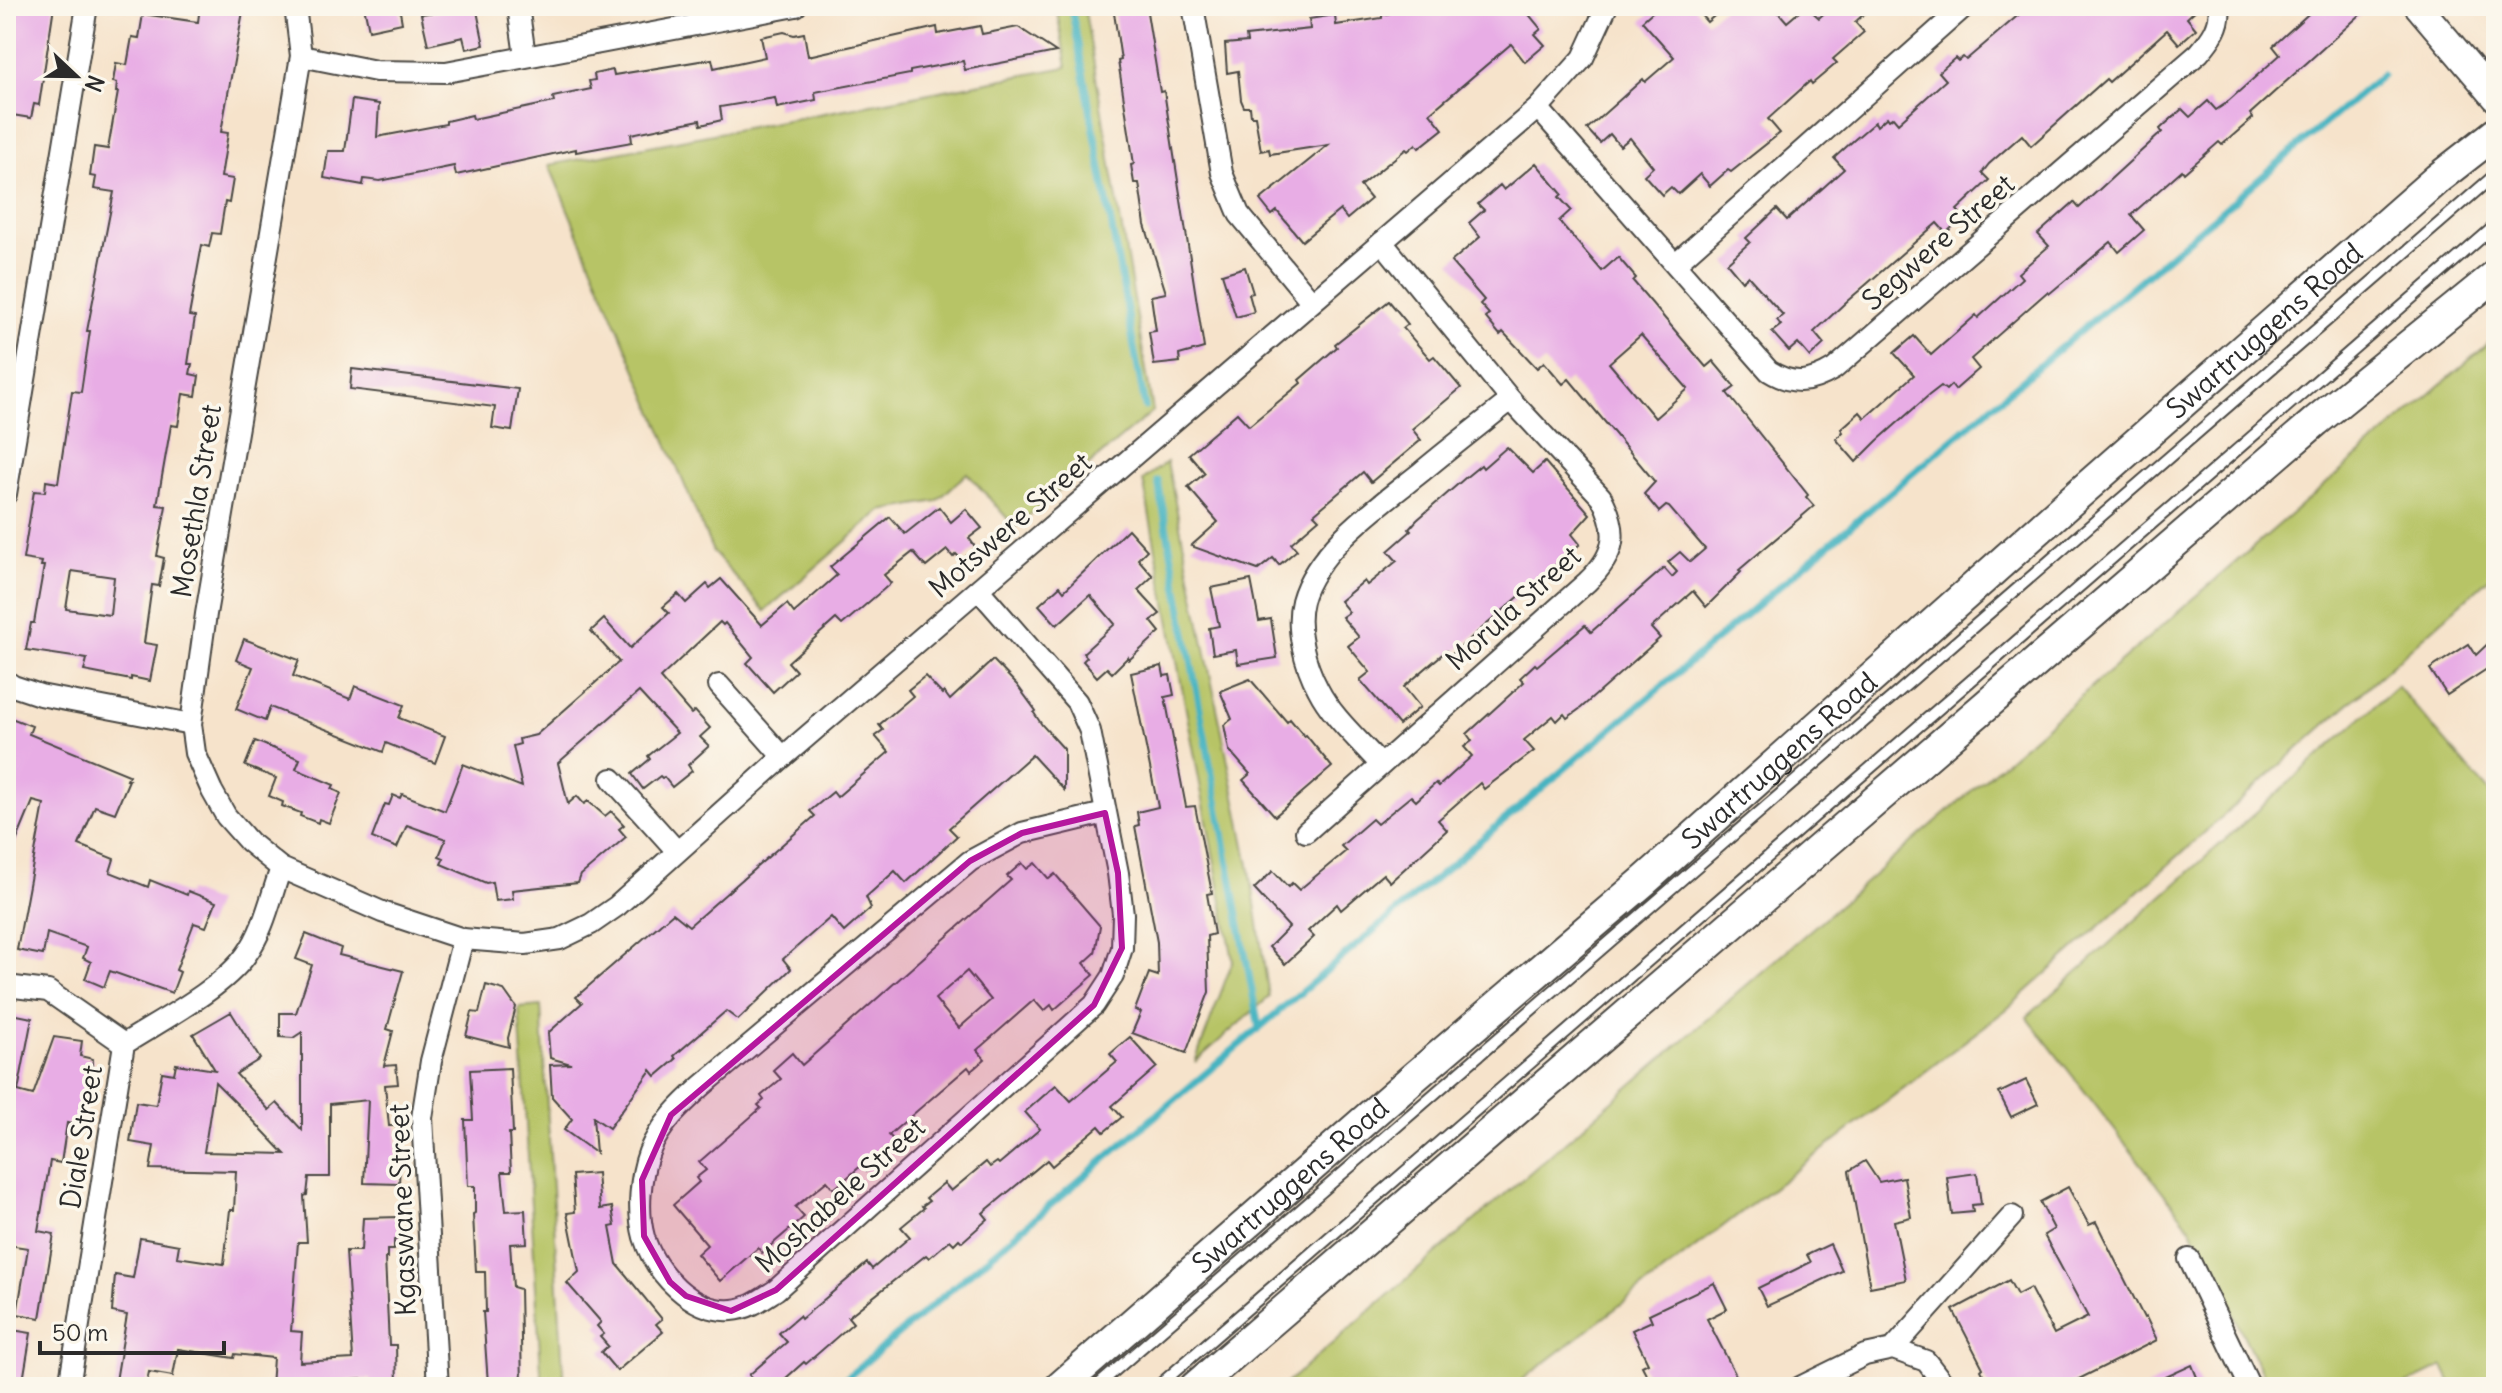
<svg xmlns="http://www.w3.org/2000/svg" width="2502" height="1393" viewBox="0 0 2502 1393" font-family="Delius,sans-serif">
  <rect width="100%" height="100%" fill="#fbf7ec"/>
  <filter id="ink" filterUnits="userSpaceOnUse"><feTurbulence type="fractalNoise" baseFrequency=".0125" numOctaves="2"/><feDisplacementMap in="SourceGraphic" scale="16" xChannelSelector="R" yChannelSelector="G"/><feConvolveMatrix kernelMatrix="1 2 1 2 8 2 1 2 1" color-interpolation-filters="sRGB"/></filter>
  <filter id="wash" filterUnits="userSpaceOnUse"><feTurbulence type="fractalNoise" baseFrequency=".006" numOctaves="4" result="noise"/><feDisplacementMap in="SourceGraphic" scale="32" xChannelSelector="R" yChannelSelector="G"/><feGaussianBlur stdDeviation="1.8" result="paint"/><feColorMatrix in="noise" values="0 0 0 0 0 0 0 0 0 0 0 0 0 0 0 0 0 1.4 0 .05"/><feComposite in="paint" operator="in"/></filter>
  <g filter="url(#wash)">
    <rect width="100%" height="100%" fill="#f6e3cb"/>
    <g fill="#b7c466" stroke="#717848" stroke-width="2">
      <polygon points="1056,6 1084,6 1153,411 1015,527 967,473 937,501 881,511 765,611 713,552 549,165 1067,67"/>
      <polygon points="2496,337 2496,572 2007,1009 1513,1387 1282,1387"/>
      <polygon points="1167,462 1250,870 1269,997 1195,1062 1233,960 1143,480"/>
      <polygon points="2397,686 2496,800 2496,1387 2453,1387 2443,1366 2400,1387 2269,1387 2190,1227 2027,1017"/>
      <polygon points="541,1006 564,1387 542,1387 519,1008"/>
    </g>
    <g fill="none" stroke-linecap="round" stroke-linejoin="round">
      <g stroke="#46b4c1" stroke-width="7">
        <polyline points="1071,6 1145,407"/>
        <polyline points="1158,481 1259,1028"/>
        <polyline points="836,1387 2382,75"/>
      </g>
    </g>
    <g id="blocks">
      <g fill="#e8ade5" fill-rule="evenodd">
        <polygon points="6,6 54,6 39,105 34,104 31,118 6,114"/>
        <path d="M200 6H244L221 132 228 133 221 177 233 179 229 203 225 202 220 234 212 233 209 247 202 245 189 316 195 317 188 364H192L190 374 199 376 196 396 183 394 178 426 171 425 157 505 166 506 157 556 164 558 159 586 152 585 144 643 157 645 150 681 131 677V680L84 671 87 659 26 650 31 623H34L44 566H41L42 562 23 559 34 491 45 492 46 481 58 483 72 391 81 392 90 331H87L114 192 94 189 96 177 90 176 94 147 108 149 118 92H116L117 83 113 82 116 63 127 65 132 37 139 38 143 14 198 22ZM72 571 114 577 110 615 66 609Z"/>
        <polygon points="364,6 399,6 402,23 369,30"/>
        <polygon points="476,6 484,45 466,49 463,37 428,45 421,14"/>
        <polygon points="1113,6 1146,6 1160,92 1164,91 1204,348 1179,355 1180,362 1154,365 1149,332 1156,331 1151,296 1166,293 1145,225 1139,183 1134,183 1131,165 1134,164 1118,61 1121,60"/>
        <polygon points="1398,6 1522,6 1541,29 1535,34 1545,45 1525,62 1511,44 1430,113 1443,129 1419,148 1416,144 1408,151 1406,149 1360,186 1371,199 1347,219 1340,210 1302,241 1277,211 1272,215 1260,200 1328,145 1270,154 1269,149 1261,151 1255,116 1251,116 1250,107 1244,107 1241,100 1238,71 1227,73 1225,44 1247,42 1246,36 1310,29 1309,19 1335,15 1336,25 1382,18 1382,15 1399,11"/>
        <polygon points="1659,6 1693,6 1707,22 1726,6 1773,6 1787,22 1806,6 1819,18 1832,6 1873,6 1855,22 1864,32 1833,59 1837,63 1812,84 1810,81 1768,119 1780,133 1731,172 1728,170 1710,186 1700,174 1678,194 1671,187 1662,195 1644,175 1653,167 1630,138 1620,146 1610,134 1600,143 1587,129 1643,79 1645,82 1674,57 1642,21"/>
        <polygon points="2029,6 2200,6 2187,18 2196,29 2179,44 2167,30 2109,82 2106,79 2031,146 2022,135 1989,164 1982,173 1989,180 1957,210 1963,217 1946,233 1937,223 1845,303 1814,332 1824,344 1810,357 1798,343 1789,351 1772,332 1781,325 1777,320 1783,315 1748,276 1742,281 1727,263 1750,242 1746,238 1777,209 1787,220 1844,169 1834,158 1854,140 1875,122 1877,126 1887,117 1889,120 1893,117 1898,123 1946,80 1939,72 1955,58 1958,61 1963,57 1966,60"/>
        <polygon points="2317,6 2370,6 2250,114 2253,118 2222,145 2219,142 2184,173 2182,170 2131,215 2144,230 2119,252 2111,242 2049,294 2047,292 1971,359 1979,369 1955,390 1951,385 1946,390 1941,386 1928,396 1877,441 1856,462 1836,439 1843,432 1841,429 1860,412 1865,418 1914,375 1894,353 1914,336 1931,355 1976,315 1978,318 2022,278 2018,273 2049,246 2038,234 2074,202 2079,208 2162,132 2160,129 2182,109 2190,117 2208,101 2216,110 2225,104 2280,55 2273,46"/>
        <polygon points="980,26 982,34 1018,27 1056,52 965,70 963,61 910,71 910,74 815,92 816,100 777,108 775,98 720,107 722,120 701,125 700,120 631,134 632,142 576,152 576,149 456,175 454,166 380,181 364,179 363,185 324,178 328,151 345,151 352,100 379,104 377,137 446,124 446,121 472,115 473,119 554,102 553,97 591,89 589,81 595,80 594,74 613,70 614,75 712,59 714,68 765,57 761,37 784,32 794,35 804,33 808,56 937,27 938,34"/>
        <path d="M1536 163 1562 194 1559 197 1571 210 1559 221 1602 271 1618 257 1636 278 1633 281 1706 367 1713 361 1735 387 1727 393 1808 495 1806 497 1814 506 1739 570 1741 572 1706 607 1693 591 1651 628 1660 638 1581 708 1567 718 1564 714 1557 721 1553 716 1524 740 1534 751 1484 789 1480 783 1438 820 1447 830 1390 882 1383 874 1341 910 1337 904 1308 931 1314 937 1285 964 1269 947 1289 927 1254 889 1273 871 1288 887 1292 883 1299 890 1346 851 1341 846 1372 819 1377 824 1411 796 1416 801 1436 783 1439 786 1472 756 1464 747 1472 741 1467 734 1524 682 1520 678 1535 664 1537 666 1585 625 1591 632 1664 568 1672 577 1677 572 1668 562 1680 552 1690 562 1705 549 1669 507 1666 506 1659 512 1644 494 1655 482 1569 379 1563 384 1544 362 1537 368 1503 332 1500 335 1485 317 1489 314 1480 304 1484 300 1451 262 1480 237 1469 223 1484 210 1478 204 1500 185 1504 190ZM1641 335 1688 389 1655 418 1609 363Z"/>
        <polygon points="1245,267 1253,293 1249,294 1254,312 1236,317 1222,274"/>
        <polygon points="1389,301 1408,324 1403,328 1430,359 1434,356 1461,388 1412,429 1421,440 1371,482 1363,472 1314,514 1319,519 1291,543 1297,550 1279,565 1273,558 1258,570 1191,546 1218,522 1188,487 1205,473 1189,454 1237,413 1249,426 1301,383 1299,380 1337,347 1335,344"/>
        <polygon points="352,369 518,389 512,431 492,428 495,407 350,389"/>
        <polygon points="1507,447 1533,473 1545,462 1590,514 1572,534 1580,544 1450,656 1446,651 1404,687 1420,707 1399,725 1360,680 1370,672 1348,646 1359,637 1342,617 1349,612 1340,601 1364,581 1367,585 1397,561 1388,551 1411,531 1409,529 1417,520 1465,478 1481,465 1483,468"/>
        <polygon points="939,507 951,522 966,509 982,528 969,538 976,548 962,560 956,554 953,557 947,550 926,567 913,552 884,575 891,583 842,625 836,619 788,662 796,671 773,692 747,663 753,657 725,623 723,625 720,622 660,678 691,714 695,711 710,728 700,737 709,746 688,765 692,771 672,787 664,777 662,778 660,776 643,789 632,774 650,759 648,756 677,733 639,692 558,763 568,804 577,796 584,804 588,801 605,816 611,811 624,825 619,829 626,837 581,875 578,883 512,890 513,899 495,901 492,882 486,883 441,864 444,858 439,856 446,839 407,825 397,848 372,838 385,804 389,805 393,795 400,798 402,794 445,811 463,764 522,787 513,746 520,744 519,739 536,735 619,662 591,631 604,619 630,648 669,613 663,607 678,594 686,603 707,584 710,588 721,579 762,625 787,604 794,613 837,575 830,567 890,517 905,534"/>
        <polygon points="1128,529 1147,550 1138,559 1153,576 1138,590 1160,614 1151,621 1160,632 1129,660 1128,657 1112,673 1107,668 1097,677 1083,661 1087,657 1083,653 1115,624 1090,595 1057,625 1039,605 1060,586 1064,591"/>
        <polygon points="1251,580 1259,621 1271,619 1277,658 1238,664 1236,650 1213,654 1209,628 1219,626 1211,588"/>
        <polygon points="2496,636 2496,663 2447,695 2430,669 2469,644 2476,655"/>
        <polygon points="244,639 299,660 293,676 350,699 355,686 404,705 399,718 445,736 435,763 386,743 383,752 270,707 265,721 236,709 253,667 236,660"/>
        <polygon points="993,660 1017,685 1036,711 1034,713 1042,725 1064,749 1064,790 1032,755 949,828 957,836 906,883 895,871 866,897 871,908 844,932 831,917 783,959 791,969 738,1020 726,1011 674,1056 676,1059 656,1076 651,1070 609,1128 593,1117 596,1153 564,1130 572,1119 552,1097 550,1065 571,1064 550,1058 548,1033 582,1003 576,997 673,913 689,926 815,816 810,811 833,792 837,797 889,752 875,736 883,730 879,725 913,696 908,690 925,676 942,694 944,692 950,700"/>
        <polygon points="1162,666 1164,676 1170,675 1174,695 1165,697 1186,807 1195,806 1212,893 1207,894 1214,934 1207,936 1209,992 1186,1053 1132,1033 1141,1012 1135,1010 1149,973 1158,976 1157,942 1135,826 1139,825 1137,812 1158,807 1131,673"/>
        <polygon points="1250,679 1287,722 1290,719 1304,736 1306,735 1332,767 1275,816 1243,780 1250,774 1229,750 1224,725 1232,719 1220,691"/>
        <polygon points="6,716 32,726 29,734 129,775 127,780 129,780 115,813 95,806 79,845 114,859 110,872 148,887 150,880 187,895 188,891 216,902 206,927 194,923 176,970 180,972 172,993 110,971 104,987 85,979 91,962 83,958 87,947 47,933 43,955 17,950 44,804 33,801 6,866"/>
        <polygon points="255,741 300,759 296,769 334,785 332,789 341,793 329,823 319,819 318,823 300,816 301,813 282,806 283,802 269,796 276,778 245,766"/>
        <path d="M1022 863 1027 869 1035 863 1049 879 1055 874 1100 926 1095 953 1084 963 1094 975 1054 1010 1051 1005 1044 1011 1034 1000 977 1050 985 1059 971 1071 968 1067 889 1135 898 1145 867 1171 862 1165 834 1189 827 1181 795 1207 804 1217 762 1253 758 1248 720 1281 697 1254 707 1245 673 1205 699 1182 696 1178 706 1170 699 1162 761 1108 758 1105 764 1100 761 1096 781 1079 773 1070 792 1053 802 1065 1011 880 1007 876ZM967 971 991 1000 959 1028 935 999Z"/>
        <path d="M306 934 341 948 339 955 403 971 387 1029 393 1031 384 1066 396 1065 398 1084 385 1085 389 1126H397L396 1161H400L399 1184 364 1183 368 1100 330 1104V1177H309L307 1195 304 1196 307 1242H298L291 1331 302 1332 300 1362 353 1359 346 1251H361L363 1218 399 1217 400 1239 394 1240V1250H387V1258H385L389 1345H396L397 1387H370V1379L295 1383 297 1387H271L273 1358 235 1354 234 1358 178 1349 173 1376 149 1372 146 1387H115L127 1315 112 1312 115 1275 133 1278 140 1238 179 1245 177 1257 224 1264 230 1210H234L236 1171 150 1169 154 1146 130 1142 136 1102 156 1105 162 1072 174 1074 176 1064 215 1070 193 1034 231 1012 260 1059 236 1074 269 1110 277 1103 302 1130V1032L293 1038 280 1037V1013H296L312 965 296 959ZM215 1082 247 1114 285 1154 204 1152Z"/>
        <polygon points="486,985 504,990 516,1007 508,1038 509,1047 466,1036 472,1012 479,1013"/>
        <polygon points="12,1014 32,1018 18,1091 33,1095 54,1037 82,1041 80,1056 93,1059 87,1108 85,1108 82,1122 78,1121 77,1125 67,1123 61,1163 50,1161 38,1231 54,1234 40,1318 17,1314 28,1248 8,1245 9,1236 6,1235 6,1019 11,1020"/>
        <polygon points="1130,1037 1157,1067 1112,1106 1122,1117 1104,1132 1099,1126 1052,1166 1047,1160 983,1213 988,1219 962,1242 959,1239 954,1244 950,1240 929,1258 926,1255 848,1317 853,1323 806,1364 804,1362 776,1387 760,1387 749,1375 787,1342 779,1333 799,1316 801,1319 867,1263 872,1269 910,1237 901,1227 924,1208 922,1206 929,1201 926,1198 944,1183 951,1191 986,1162 990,1167 997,1162 999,1164 1040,1129 1025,1112 1056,1085 1071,1101 1117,1062 1110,1054"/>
        <polygon points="510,1068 513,1133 509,1133 511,1172 502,1172 506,1211 525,1210 527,1243 510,1244 513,1287 520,1289 522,1387 495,1387 494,1384 488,1384 483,1312 486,1312 485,1272 476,1272 473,1214 475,1213 475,1186 468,1186 465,1120 473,1120 470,1070"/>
        <polygon points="2026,1080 2038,1104 2011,1117 1999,1093"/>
        <polygon points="1865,1161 1879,1182 1904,1177 1911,1217 1894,1221 1906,1280 1870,1287 1849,1171"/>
        <polygon points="597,1173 600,1209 612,1207 615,1226 610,1227 617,1264 662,1319 656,1324 663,1332 617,1371 601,1352 608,1346 600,1337 604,1334 597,1326 601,1322 567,1283 579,1272 567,1213 575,1212 572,1175"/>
        <polygon points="1977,1173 1981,1204 1972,1205 1973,1212 1952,1214 1947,1177"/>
        <polygon points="2068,1187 2089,1225 2096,1222 2144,1318 2146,1317 2157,1340 2063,1387 1990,1387 1981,1370 1983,1368 1953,1310 2009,1280 2017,1295 2030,1288 2054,1334 2088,1317 2044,1235 2054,1229 2040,1202"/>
        <polygon points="1830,1244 1842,1271 1767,1306 1758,1288 1811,1262 1807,1255"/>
        <polygon points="1714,1283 1727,1309 1707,1319 1739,1381 1728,1387 1653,1387 1642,1366 1648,1363 1632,1330 1652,1321 1649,1314"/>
        <polygon points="6,1329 31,1333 22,1387 6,1387"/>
        <polygon points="2192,1365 2201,1387 2144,1387"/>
      </g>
    </g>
  </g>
  <g filter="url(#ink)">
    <use href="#blocks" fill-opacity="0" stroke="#494743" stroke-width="2"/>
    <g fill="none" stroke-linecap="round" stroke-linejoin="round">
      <defs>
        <g id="service">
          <polyline points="1096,1387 2496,174"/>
          <polyline points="1157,1387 2496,225"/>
        </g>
        <g id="minor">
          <polyline points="295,6 301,56 206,614 191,724 195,753 212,791 226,816 249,842 281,868 382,912 463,939 525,944 560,939 591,924 617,906 783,757 1538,108 1583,58 1607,6"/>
          <polyline points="518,6 525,56"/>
          <polyline points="1193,6 1222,173 1239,214 1311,301"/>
          <polyline points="301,56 376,71 446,72 796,6"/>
          <path d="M1538 108 1769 371C1793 386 1811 383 1834 369L2199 53C2211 39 2222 25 2219 6"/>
          <polyline points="1676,263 1965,6"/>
          <polyline points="6,494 87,6"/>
          <path d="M979 590 1077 702 1090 731 1118 873 1123 914 1122 948 1113 976 1094 1005 776 1290C762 1299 749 1309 732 1310 692 1313 655 1273 644 1237 637 1212 640 1176 649 1152 660 1125 681 1105 702 1086L970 861 1022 833 1105 813"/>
          <polyline points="6,681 13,686 40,695 191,724"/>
          <polyline points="719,685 783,757"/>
          <path d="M1380 764C1360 741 1332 717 1318 689 1305 665 1295 628 1302 601 1316 549 1380 505 1420 473 1450 448 1481 424 1511 400"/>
          <polyline points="612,779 676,850"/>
          <path d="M1306 832 1587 582C1616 554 1620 532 1601 497L1511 400 1382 242"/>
          <polyline points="6,986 48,991 124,1044"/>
          <polyline points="2189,1259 2250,1387"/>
          <polyline points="1893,1349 2012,1216"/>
          <path d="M69 1387 124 1044C160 1021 222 989 246 955 264 931 271 896 281 868"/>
          <polyline points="438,1387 422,1118 431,1061 463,939"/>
          <polyline points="1800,1387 1865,1355 1893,1349 1926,1361 1946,1387"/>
        </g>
        <polyline id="tertiary" points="2418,6 2496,98"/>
        <g id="secondary">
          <path id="s1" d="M1060 1387 1412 1079 1644 881 2073 499 2437 179 2496 133"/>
          <polyline points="1195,1387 2316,421 2496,275"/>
        </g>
      </defs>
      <use href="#service" stroke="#494743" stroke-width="14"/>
      <use href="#minor" stroke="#494743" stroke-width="24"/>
      <use href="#tertiary" stroke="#494743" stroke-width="30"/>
      <use href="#secondary" stroke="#494743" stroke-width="34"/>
      <use href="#service" stroke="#fff" stroke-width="10"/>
      <use href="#minor" stroke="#fff" stroke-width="20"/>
      <use href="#tertiary" stroke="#fff" stroke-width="26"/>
      <use href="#secondary" stroke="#fff" stroke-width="30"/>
    </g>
  </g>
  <path fill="#b5179e" fill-opacity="0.2" stroke="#b5179e" stroke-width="6" stroke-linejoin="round" d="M1105 813 1118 873 1122 948 1094 1005 776 1290 731 1311 686 1296 670 1282 644 1236 642 1180 671 1115 970 861 1022 833Z"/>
  <g text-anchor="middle" stroke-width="7" stroke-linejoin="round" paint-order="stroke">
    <g font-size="28" fill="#2b2b2b" stroke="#fbf7ec">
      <text transform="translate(1938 242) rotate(-41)" y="10">Segwere Street</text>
      <text dy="10" stroke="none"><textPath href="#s1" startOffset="1602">Swartruggens Road</textPath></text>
      <text transform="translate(196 501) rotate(-81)" y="10">Mosethla Street</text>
      <text transform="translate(1010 525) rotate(-41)" y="10">Motswere Street</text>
      <text transform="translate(1513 608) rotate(-42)" y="10">Morula Street</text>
      <text dy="10" stroke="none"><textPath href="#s1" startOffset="954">Swartruggens Road</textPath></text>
      <text transform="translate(81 1137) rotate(-81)" y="10">Diale Street</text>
      <text dy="10" stroke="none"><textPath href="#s1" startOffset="306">Swartruggens Road</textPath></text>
      <text transform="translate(840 1195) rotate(-42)" y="10">Moshabele Street</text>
      <text transform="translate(402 1210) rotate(-92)" y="10">Kgaswane Street</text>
    </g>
  </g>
  <rect width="2502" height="1393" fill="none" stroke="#fbf7ec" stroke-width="32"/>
  <g transform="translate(76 76) rotate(112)" stroke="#fbf7ec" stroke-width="6" paint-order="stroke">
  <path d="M0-6L14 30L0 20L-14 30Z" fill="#2b2b2b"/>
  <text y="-12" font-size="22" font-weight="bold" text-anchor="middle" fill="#2b2b2b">N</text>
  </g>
  <path d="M40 1341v12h184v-12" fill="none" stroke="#2b2b2b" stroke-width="4"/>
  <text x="52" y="1341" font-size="24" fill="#2b2b2b" stroke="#fbf7ec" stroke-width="6" paint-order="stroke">50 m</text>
</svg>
